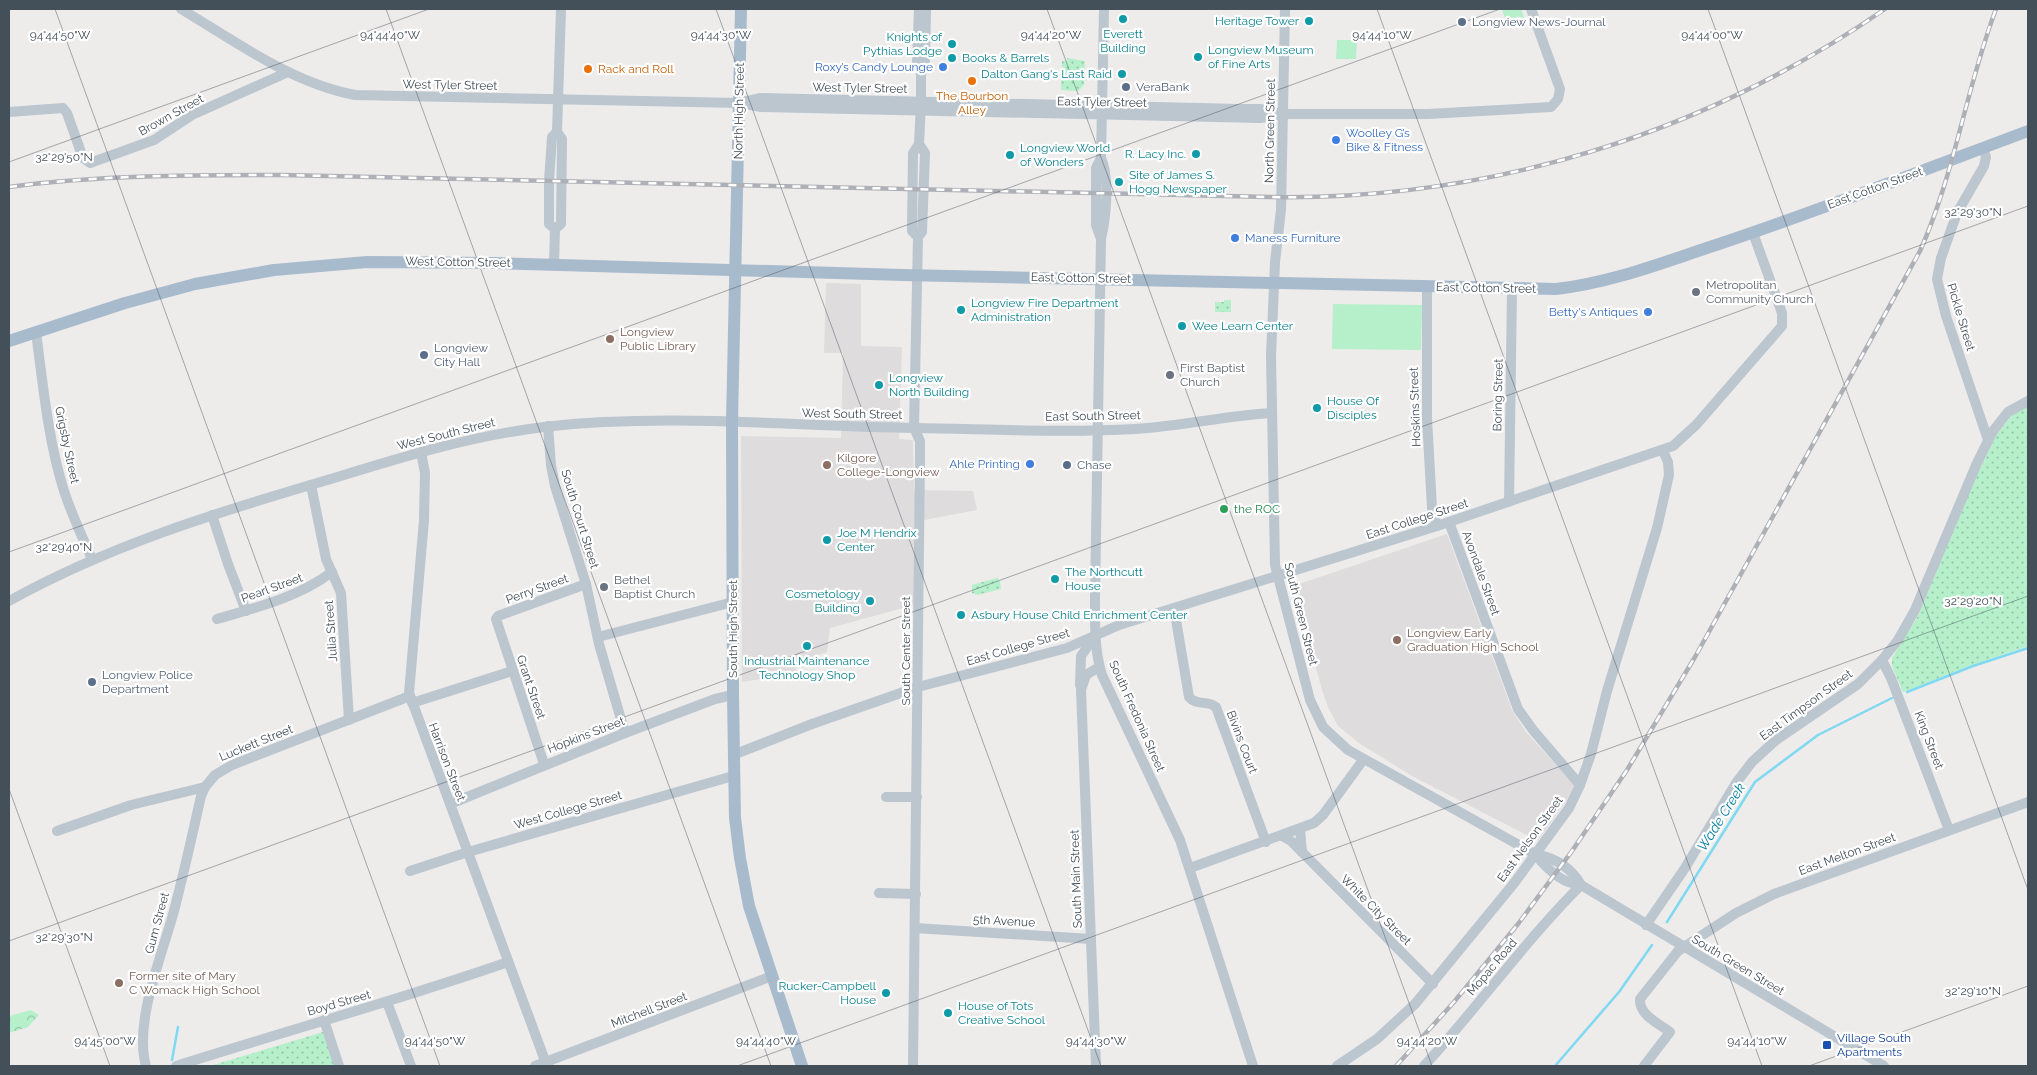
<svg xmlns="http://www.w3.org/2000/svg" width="2037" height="1075" viewBox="0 0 2037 1075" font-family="Raleway,sans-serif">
  <defs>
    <pattern id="forest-crowns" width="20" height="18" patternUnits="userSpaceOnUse" patternTransform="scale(1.25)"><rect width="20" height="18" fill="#b5f0cb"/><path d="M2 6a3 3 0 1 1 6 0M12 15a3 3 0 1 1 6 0" fill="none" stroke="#95c5a8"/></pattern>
    <pattern id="park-dots" width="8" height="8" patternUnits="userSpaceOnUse" patternTransform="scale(1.25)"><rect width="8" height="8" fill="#b5f0cb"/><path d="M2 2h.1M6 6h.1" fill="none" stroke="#95c5a8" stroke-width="1.8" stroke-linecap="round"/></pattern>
  </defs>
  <rect width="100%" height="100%" fill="#eeebeb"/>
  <g fill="#dfdcdd">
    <polygon points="826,283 861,284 861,346 902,347 899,439 913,440 914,490 973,491 977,510 914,522 914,605 830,628 827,652 795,663 797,673 742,682 741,436 841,438 843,353 824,353"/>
    <polygon points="1447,534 1512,710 1526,732 1574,785 1568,798 1538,841 1412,776 1359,743 1338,726 1328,707 1323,693 1293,586"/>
  </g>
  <g fill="#b5f0cb">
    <polygon points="1502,9 1521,9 1525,20 1518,16 1514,20 1519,23 1514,25 1512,20 1509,21 1510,26 1508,27"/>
    <polygon points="1337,40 1357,40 1356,59 1336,59"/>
    <polygon points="1333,304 1422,305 1421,350 1332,349"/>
  </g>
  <polygon fill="url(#forest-crowns)" points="31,1010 39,1015 28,1027 9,1033 9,1016"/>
  <g fill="url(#park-dots)">
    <polygon points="1067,58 1085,61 1084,85 1078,91 1061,90 1062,61 1067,61"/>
    <polygon points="1224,300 1231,300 1231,312 1215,312 1215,302 1224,302"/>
    <polygon points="2028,406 2028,646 1969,666 1903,692 1892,666 1892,658 1918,616 1976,477 1997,434 2013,414"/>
    <polygon points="997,578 1000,581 1001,589 977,595 972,593 972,585"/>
    <polygon points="323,1032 335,1066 210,1066"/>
  </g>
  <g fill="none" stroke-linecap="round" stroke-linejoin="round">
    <g stroke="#7fd9f0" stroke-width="2.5">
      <polyline points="1907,692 1973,666 2028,648"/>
      <polyline points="1667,922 1755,782 1818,735 1892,698"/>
      <polyline points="172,1060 178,1027"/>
      <polyline points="1555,1066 1619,992 1652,945"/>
    </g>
    <g stroke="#bbc6cf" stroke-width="10">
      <path d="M181 9C235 41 291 83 355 95L740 103 761 107 1260 118 1283 114H1428L1551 107 1558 99 1560 89 1531 9"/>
      <path d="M1104 9 1101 158C1110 178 1106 218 1101 239L1095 596C1095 623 1094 650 1102 675L1180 840 1253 1066"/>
      <path d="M1285 9 1281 210 1275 262 1271 356 1275 565 1310 700 1323 727 1348 750 1535 854C1555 858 1571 867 1581 885L1884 1066"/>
      <polyline points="921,74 925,64 926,9"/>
      <polyline points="743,102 761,98 1241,109 1260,109 1278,113"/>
      <polyline points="9,112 63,108 67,113 83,158 90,163 154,140 192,115 288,72"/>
      <polyline points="1983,148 1986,157 1984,166 1957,213 1941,258 1937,279 1946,316 1988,440"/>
      <polyline points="555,229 561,224 562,139 557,132"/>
      <polyline points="918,237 912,231 913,153 919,144 921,102 921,74 917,63 919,9"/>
      <polyline points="1101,239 1096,225 1096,168 1101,158"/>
      <polyline points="554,264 555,229 549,224 549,181 552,137 557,132 561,9"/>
      <polyline points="1427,286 1427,418 1432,508 1437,526"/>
      <path d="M36 332C43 385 48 440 64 491 72 515 82 537 92 559"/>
      <polyline points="548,426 551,465 555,486 586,584 599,644 625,733"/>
      <polyline points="421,452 425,473 424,520 409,693 547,1066"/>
      <polyline points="311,485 326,559 341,593 349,720"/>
      <polyline points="1509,502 1512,289"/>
      <polyline points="212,515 228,564 246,611"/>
      <polyline points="1449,522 1518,709 1533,730 1580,785"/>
      <path d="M9 601C108 546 215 513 324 481 396 459 468 436 544 427 667 413 792 426 914 428 988 429 1062 433 1135 429 1181 426 1225 416 1271 413"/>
      <path d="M1174 608 1189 697C1196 706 1208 700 1216 707L1266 842"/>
      <path d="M217 619C258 607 297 598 332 572"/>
      <polyline points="598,637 733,602"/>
      <polyline points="1882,660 1891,678 1949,830"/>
      <polyline points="1080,685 1081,656 1095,636"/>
      <polyline points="412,703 512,671"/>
      <polyline points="733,755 812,724 918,687 1067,648 1119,625 1437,526 1673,446 1696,425 1782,326 1782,313 1753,233"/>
      <polyline points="544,764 496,619 498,616 586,584"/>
      <polyline points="886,797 917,797"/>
      <polyline points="450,804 625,733 715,699 733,695"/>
      <polyline points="57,831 131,805 205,787 215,775 232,765 410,696"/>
      <polyline points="1282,836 1291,841 1302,852 1300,829"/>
      <polyline points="1302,852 1433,984"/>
      <path d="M1535 854C1546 868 1563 884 1581 885"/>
      <polyline points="1190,868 1314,823 1323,815 1363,760"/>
      <polyline points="410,871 468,852 733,776"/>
      <polyline points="879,893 916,894"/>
      <polyline points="1646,925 1685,868 1736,783 1752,762 1776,740 1858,684 1882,660 1898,640 1915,610 1977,463 1993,431 2008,412 2028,401"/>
      <polyline points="915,928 1091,939"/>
      <polyline points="387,1002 411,1066"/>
      <polyline points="324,1020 339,1066"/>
      <path d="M146 1066C133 1020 165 949 176 903 185 868 193 832 201 796L205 787"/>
      <path d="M176 1066C286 1031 399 1000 508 962"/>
      <polyline points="535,1066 772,976"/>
      <polyline points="913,1066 920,459 920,441 914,428 918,237 922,232 925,153 919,144"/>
      <polyline points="1096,1066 1081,690 1086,675 1099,667"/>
      <polyline points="1337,1066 1377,1039 1415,1004 1515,882 1569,808 1580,785 1591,754 1607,691 1657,528 1669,475 1668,462 1663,451"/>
      <path d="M1424 1066C1478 1007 1525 941 1581 885"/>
      <path d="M1644 1066 1670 1032C1658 1023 1639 1015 1640 999L1678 951 1736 913 1774 894 2028 802"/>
    </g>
    <g stroke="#a8bbcd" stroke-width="12">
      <polyline points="741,9 732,422 733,695 735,818 740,858 749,906 802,1066"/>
      <path d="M9 341 125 303 195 284 274 270 367 262 495 263 903 275 1556 289C1611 283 1664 262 1716 245 1821 210 1924 170 2028 131"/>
    </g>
    <defs>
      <g id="rail">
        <path d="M9 187C99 175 191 175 282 175L1269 197C1489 201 1704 134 1885 9"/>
        <path d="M1396 1066 1454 1002 1518 924 1572 851 1627 770 1695 657 1920 251C1955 173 1966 88 1996 9"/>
      </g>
    </defs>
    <use href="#rail" stroke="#adb0b6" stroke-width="4.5"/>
    <use href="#rail" stroke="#fff" stroke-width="2.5" stroke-dasharray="8" stroke-linecap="butt"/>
  </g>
  <path fill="none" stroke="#434f59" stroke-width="1" stroke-opacity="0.45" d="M55 9 440 1066M386 9 771 1066M716 9 1101 1066M1047 9 1432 1066M1377 9 1762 1066M1708 9 2028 890M9 162 429 9M9 552 1500 9M9 789 110 1066M9 941 2028 206M737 1066 2028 596M1809 1066 2028 986"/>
  <g fill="#0f9aa8" stroke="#fff" stroke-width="2">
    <circle cx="1123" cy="19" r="5"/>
    <circle cx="1309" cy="21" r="5"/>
    <circle cx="952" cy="44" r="5"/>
    <circle cx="1198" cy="57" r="5"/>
    <circle cx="952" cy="58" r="5"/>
    <circle cx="1122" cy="74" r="5"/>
    <circle cx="1196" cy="154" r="5"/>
    <circle cx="1010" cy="155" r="5"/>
    <circle cx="1119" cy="182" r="5"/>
    <circle cx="961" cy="310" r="5"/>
    <circle cx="1182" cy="326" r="5"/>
    <circle cx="879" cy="385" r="5"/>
    <circle cx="1317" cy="408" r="5"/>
    <circle cx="827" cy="540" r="5"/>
    <circle cx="1055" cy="579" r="5"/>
    <circle cx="870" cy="601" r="5"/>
    <circle cx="961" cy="615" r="5"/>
    <circle cx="807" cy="646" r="5"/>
    <circle cx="886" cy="993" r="5"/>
    <circle cx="948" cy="1013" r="5"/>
  </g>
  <g fill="#5c6f8a" stroke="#fff" stroke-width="2">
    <circle cx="1462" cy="22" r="5"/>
    <circle cx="1126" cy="87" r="5"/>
    <circle cx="424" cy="355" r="5"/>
    <circle cx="1067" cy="465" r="5"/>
    <circle cx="92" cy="682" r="5"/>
  </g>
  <g fill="#3f7fe0" stroke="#fff" stroke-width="2">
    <circle cx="943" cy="67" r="5"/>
    <circle cx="1336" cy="140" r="5"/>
    <circle cx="1235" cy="238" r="5"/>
    <circle cx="1648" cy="312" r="5"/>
    <circle cx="1030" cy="464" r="5"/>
  </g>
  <g fill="#e8710a" stroke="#fff" stroke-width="2">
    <circle cx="588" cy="69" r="5"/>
    <circle cx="972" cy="81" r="5"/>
  </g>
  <g fill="#6b7280" stroke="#fff" stroke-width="2">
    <circle cx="1696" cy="292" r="5"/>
    <circle cx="1170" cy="375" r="5"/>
    <circle cx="604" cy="587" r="5"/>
  </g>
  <g fill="#8d6e63" stroke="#fff" stroke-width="2">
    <circle cx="610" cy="339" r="5"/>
    <circle cx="827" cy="465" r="5"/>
    <circle cx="1397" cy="640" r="5"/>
    <circle cx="119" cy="983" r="5"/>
  </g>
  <circle fill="#2e9e5b" stroke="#fff" stroke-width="2" cx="1224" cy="509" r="5"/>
  <rect fill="#1a4fb4" stroke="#fff" stroke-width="2" x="1822" y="1040" width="10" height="10" rx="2.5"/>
  <g text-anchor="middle" stroke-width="4.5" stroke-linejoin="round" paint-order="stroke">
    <g font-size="12" fill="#0d838f" stroke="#fff" text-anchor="start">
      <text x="1299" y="25" text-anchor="end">Heritage Tower</text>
      <text x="1123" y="38" text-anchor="middle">Everett<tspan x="1123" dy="14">Building</tspan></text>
      <text x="942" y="41" text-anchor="end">Knights of<tspan x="942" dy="14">Pythias Lodge</tspan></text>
      <text x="1208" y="54">Longview Museum<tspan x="1208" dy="14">of Fine Arts</tspan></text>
      <text x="962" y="62">Books &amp; Barrels</text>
      <text x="1112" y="78" text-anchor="end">Dalton Gang's Last Raid</text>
      <text x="1020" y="152">Longview World<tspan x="1020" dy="14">of Wonders</tspan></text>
      <text x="1186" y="158" text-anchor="end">R. Lacy Inc.</text>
      <text x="1129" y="179">Site of James S.<tspan x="1129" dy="14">Hogg Newspaper</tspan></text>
      <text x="971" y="307">Longview Fire Department<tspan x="971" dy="14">Administration</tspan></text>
      <text x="1192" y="330">Wee Learn Center</text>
      <text x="889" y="382">Longview<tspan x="889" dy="14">North Building</tspan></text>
      <text x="1327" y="405">House Of<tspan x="1327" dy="14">Disciples</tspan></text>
      <text x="837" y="537">Joe M Hendrix<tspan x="837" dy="14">Center</tspan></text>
      <text x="1065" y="576">The Northcutt<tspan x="1065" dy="14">House</tspan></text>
      <text x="860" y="598" text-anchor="end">Cosmetology<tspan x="860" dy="14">Building</tspan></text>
      <text x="971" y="619">Asbury House Child Enrichment Center</text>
      <text x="807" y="665" text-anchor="middle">Industrial Maintenance<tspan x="807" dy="14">Technology Shop</tspan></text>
      <text x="876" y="990" text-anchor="end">Rucker-Campbell<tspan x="876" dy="14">House</tspan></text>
      <text x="958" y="1010">House of Tots<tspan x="958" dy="14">Creative School</tspan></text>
    </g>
    <g font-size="12" fill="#4e5e75" stroke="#fff" text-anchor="start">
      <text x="1472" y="26">Longview News-Journal</text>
      <text x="1136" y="91">VeraBank</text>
      <text x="434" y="352">Longview<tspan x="434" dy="14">City Hall</tspan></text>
      <text x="1077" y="469">Chase</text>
      <text x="102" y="679">Longview Police<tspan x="102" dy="14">Department</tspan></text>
    </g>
    <g font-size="12" fill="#366cbe" stroke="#fff" text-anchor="end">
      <text x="933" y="71">Roxy’s Candy Lounge</text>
      <text x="1346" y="137" text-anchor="start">Woolley G’s<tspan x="1346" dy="14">Bike &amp; Fitness</tspan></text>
      <text x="1245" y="242" text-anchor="start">Maness Furniture</text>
      <text x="1638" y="316">Betty's Antiques</text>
      <text x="1020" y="468">Ahle Printing</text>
    </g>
    <g font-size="12" fill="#c56008" stroke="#fff" text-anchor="start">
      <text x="598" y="73">Rack and Roll</text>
      <text x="972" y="100" text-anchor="middle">The Bourbon<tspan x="972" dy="14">Alley</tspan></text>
    </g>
    <g font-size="12" fill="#434f59" stroke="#fff">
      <text transform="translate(450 85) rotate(1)" y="4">West Tyler Street</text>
      <text transform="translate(860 88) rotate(1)" y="4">West Tyler Street</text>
      <text transform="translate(1102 102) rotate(1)" y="4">East Tyler Street</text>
      <text transform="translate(739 111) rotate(-89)" y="4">North High Street</text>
      <text transform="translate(171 115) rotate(-29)" y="4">Brown Street</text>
      <text transform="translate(1270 131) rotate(-89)" y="4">North Green Street</text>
      <text transform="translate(1875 188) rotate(-20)" y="4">East Cotton Street</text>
      <text transform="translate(458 262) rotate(1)" y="4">West Cotton Street</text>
      <text transform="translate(1081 278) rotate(1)" y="4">East Cotton Street</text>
      <text transform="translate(1486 288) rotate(1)" y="4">East Cotton Street</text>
      <text transform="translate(1961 317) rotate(73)" y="4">Pickle Street</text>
      <text transform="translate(1498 395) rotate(-89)" y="4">Boring Street</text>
      <text transform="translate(1415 407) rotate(-92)" y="4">Hoskins Street</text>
      <text transform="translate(852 414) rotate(1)" y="4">West South Street</text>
      <text transform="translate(1093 416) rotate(-1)" y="4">East South Street</text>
      <text transform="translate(446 434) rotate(-14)" y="4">West South Street</text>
      <text transform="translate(67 445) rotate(78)" y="4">Grigsby Street</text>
      <text transform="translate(580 519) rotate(73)" y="4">South Court Street</text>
      <text transform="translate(1417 519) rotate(-18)" y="4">East College Street</text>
      <text transform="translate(1481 573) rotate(70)" y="4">Avondale Street</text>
      <text transform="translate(272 588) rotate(-20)" y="4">Pearl Street</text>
      <text transform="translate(537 589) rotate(-20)" y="4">Perry Street</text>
      <text transform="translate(1301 614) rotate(76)" y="4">South Green Street</text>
      <text transform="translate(733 629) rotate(-90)" y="4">South High Street</text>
      <text transform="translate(331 631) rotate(-94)" y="4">Julia Street</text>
      <text transform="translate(1018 647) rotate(-16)" y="4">East College Street</text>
      <text transform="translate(906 651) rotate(-90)" y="4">South Center Street</text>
      <text transform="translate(531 687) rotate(71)" y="4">Grant Street</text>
      <text transform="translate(1806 705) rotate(-36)" y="4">East Timpson Street</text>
      <text transform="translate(1137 716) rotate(66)" y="4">South Fredonia Street</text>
      <text transform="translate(586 735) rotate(-21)" y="4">Hopkins Street</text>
      <text transform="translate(1929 740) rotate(69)" y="4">King Street</text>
      <text transform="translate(1242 742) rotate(69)" y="4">Bivins Court</text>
      <text transform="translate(256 743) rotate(-22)" y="4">Luckett Street</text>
      <text transform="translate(447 762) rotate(69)" y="4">Harrison Street</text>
      <text transform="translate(568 810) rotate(-16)" y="4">West College Street</text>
      <text transform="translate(1530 839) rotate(-54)" y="4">East Nelson Street</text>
      <text transform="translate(1847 854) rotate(-20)" y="4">East Melton Street</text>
      <text transform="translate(1076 879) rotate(-92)" y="4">South Main Street</text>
      <text transform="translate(1376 910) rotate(45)" y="4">White City Street</text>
      <text transform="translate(1004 921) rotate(3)" y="4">5th Avenue</text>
      <text transform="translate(157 923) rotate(-75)" y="4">Gum Street</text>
      <text transform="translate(1738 965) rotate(31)" y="4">South Green Street</text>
      <text transform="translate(1492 967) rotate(-50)" y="4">Mopac Road</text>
      <text transform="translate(339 1003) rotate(-16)" y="4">Boyd Street</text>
      <text transform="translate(649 1010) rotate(-21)" y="4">Mitchell Street</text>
    </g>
    <g font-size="12" fill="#5b616d" stroke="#fff" text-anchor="start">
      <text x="1706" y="289">Metropolitan<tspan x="1706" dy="14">Community Church</tspan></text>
      <text x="1180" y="372">First Baptist<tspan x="1180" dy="14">Church</tspan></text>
      <text x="614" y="584">Bethel<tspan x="614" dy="14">Baptist Church</tspan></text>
    </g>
    <g font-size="12" fill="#785e54" stroke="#fff" text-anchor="start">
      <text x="620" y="336">Longview<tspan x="620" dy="14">Public Library</tspan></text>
      <text x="837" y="462">Kilgore<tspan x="837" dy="14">College-Longview</tspan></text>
      <text x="1407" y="637">Longview Early<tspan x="1407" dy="14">Graduation High School</tspan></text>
      <text x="129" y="980">Former site of Mary<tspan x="129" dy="14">C Womack High School</tspan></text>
    </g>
    <g font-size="12" fill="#27864d" stroke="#fff" text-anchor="start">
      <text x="1234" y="513">the ROC</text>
    </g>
    <g font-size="12" fill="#164399" stroke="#fff" text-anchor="start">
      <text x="1837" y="1042">Village South<tspan x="1837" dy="14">Apartments</tspan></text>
    </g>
    <g font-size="14" font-style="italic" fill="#057d9c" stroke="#fff">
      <text transform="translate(1721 817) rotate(-58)" y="5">Wade Creek</text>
    </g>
  </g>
  <g font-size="12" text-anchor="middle" fill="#434f59" stroke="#fff" stroke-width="4.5" stroke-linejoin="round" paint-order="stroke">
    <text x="1712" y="39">94°44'00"W</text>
    <text x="60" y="39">94°44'50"W</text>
    <text x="390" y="39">94°44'40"W</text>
    <text x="721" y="39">94°44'30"W</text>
    <text x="1051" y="39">94°44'20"W</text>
    <text x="1382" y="39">94°44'10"W</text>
    <text x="64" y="161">32°29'50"N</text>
    <text x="1973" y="216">32°29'30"N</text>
    <text x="64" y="551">32°29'40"N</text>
    <text x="1973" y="605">32°29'20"N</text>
    <text x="64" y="941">32°29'30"N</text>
    <text x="1973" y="995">32°29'10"N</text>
    <text x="105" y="1045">94°45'00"W</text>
    <text x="435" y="1045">94°44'50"W</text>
    <text x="766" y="1045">94°44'40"W</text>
    <text x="1096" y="1045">94°44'30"W</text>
    <text x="1427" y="1045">94°44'20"W</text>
    <text x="1757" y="1045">94°44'10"W</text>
  </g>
  <rect width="2037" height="1075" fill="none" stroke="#434f59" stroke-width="20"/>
</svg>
